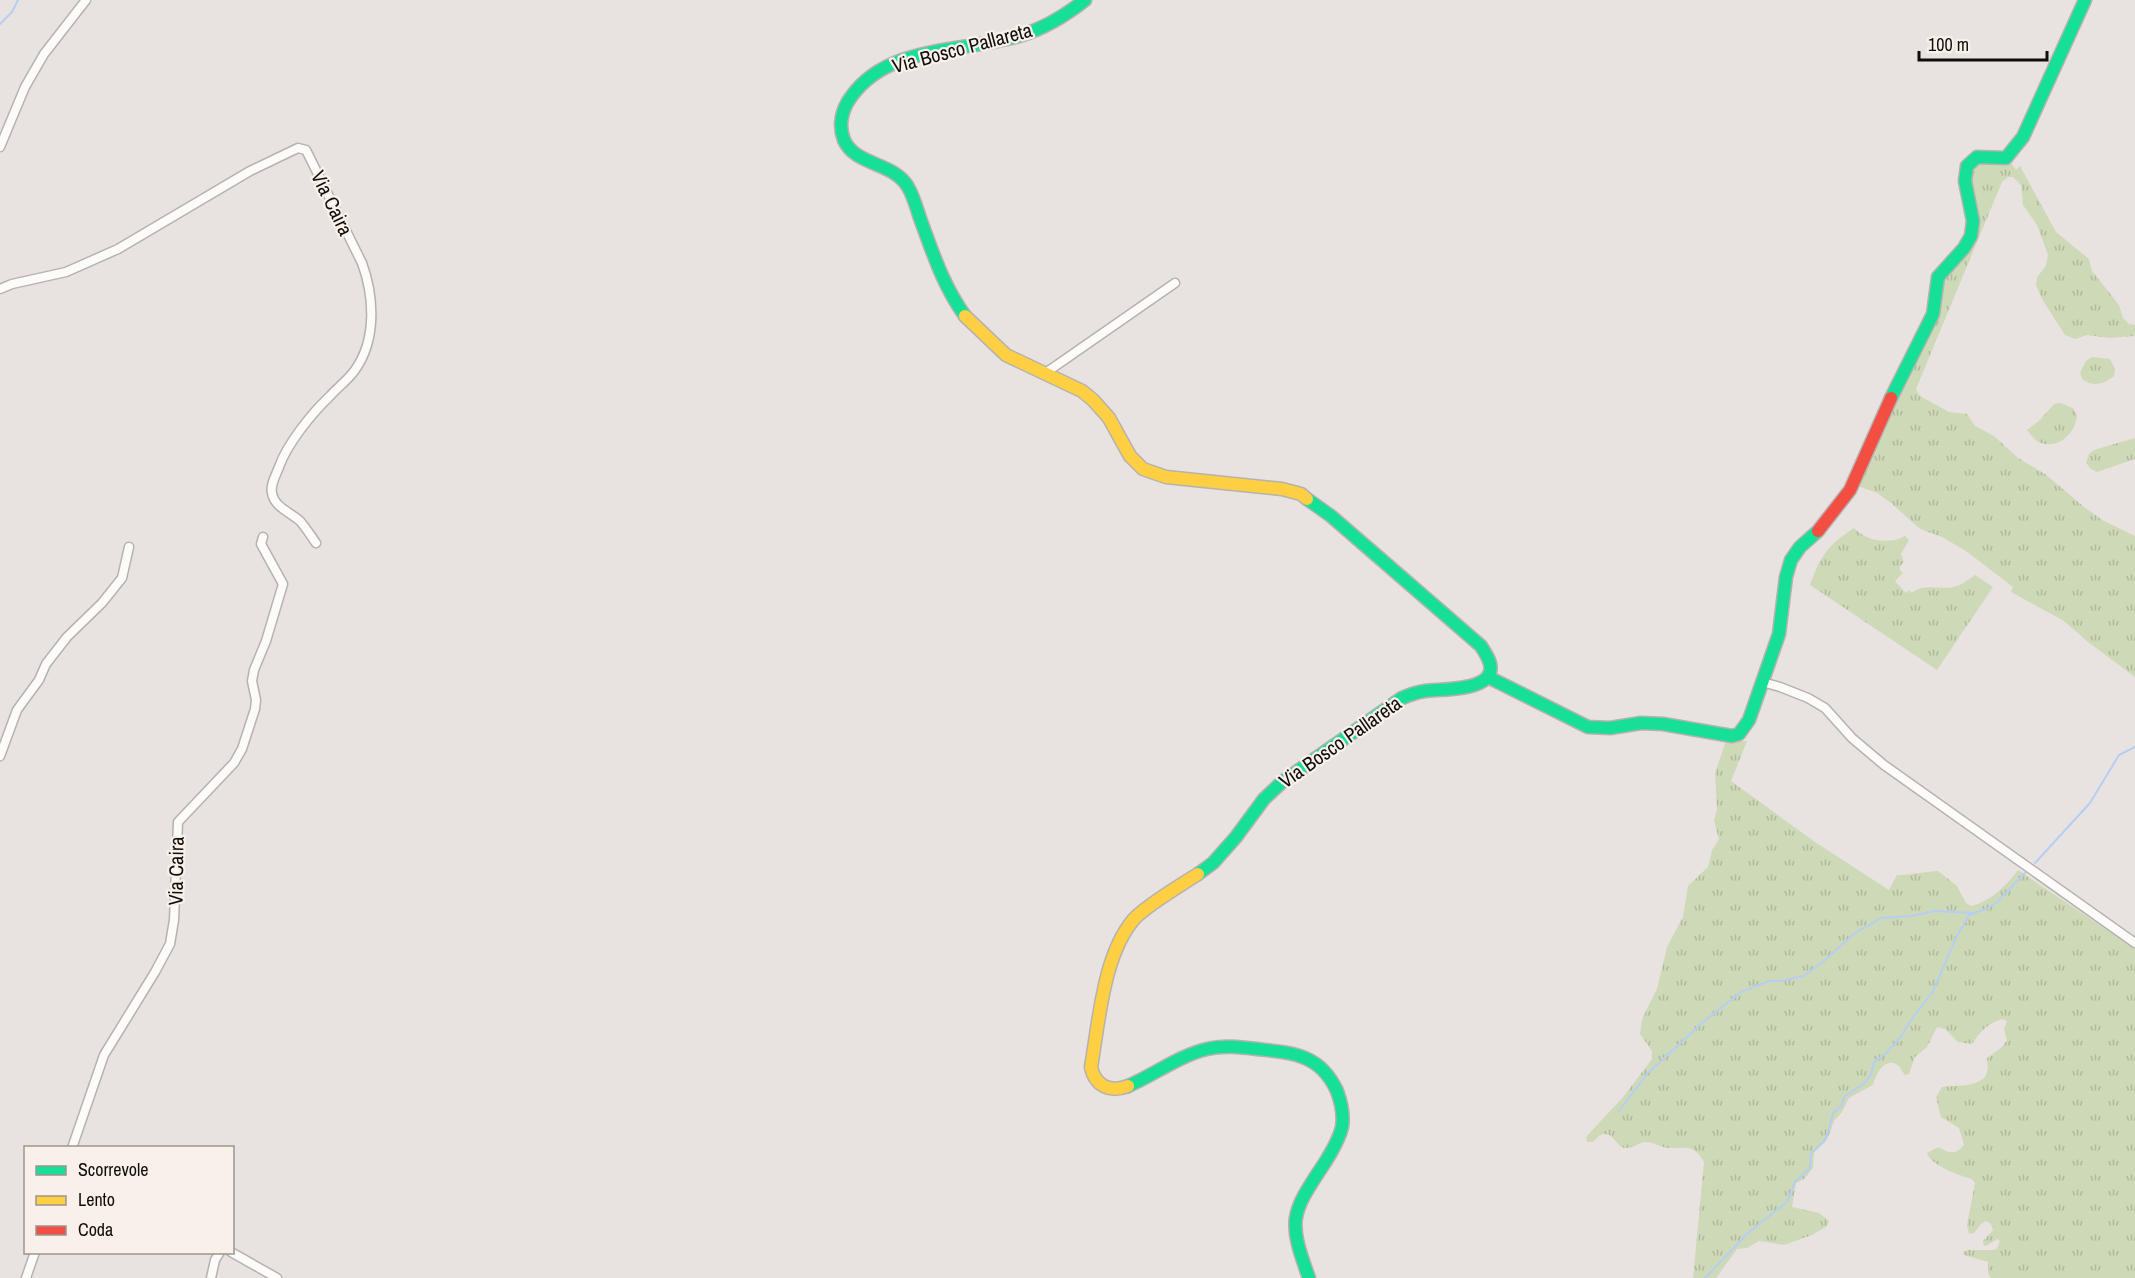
<svg xmlns="http://www.w3.org/2000/svg" width="2135" height="1278" viewBox="0 0 2135 1278" font-family="'Archivo Narrow',sans-serif">
  <defs>
    <pattern id="grass-tufts" width="24" height="20" patternUnits="userSpaceOnUse" patternTransform="scale(1.5)"><rect width="24" height="20" fill="#ced9b8"/><path d="M3 7l-1-3M5 7V3M7 7l1-3M15 17l-1-3M17 17v-4M19 17l1-3" fill="none" stroke="#b0b99d"/></pattern>
  </defs>
  <rect width="100%" height="100%" fill="#e8e3e0"/>
  <g fill="url(#grass-tufts)">
    <polygon points="2002,161 2012,164 2016,170 2020,166 2056,232 2089,259 2092,271 2119,305 2123,318 2129,324 2135,325 2135,336 2109,338 2087,335 2075,339 2065,335 2042,299 2036,285 2037,277 2046,266 2048,255 2037,225 2023,205 2021,185 2013,177 2008,177 2002,182 1916,389 1920,396 1949,412 1967,414 1975,426 1994,436 2018,458 2045,474 2084,507 2104,521 2135,536 2135,677 2088,642 2064,621 2011,592 2013,587 1966,551 1942,537 1920,529 1891,503 1877,493 1855,485 1902,380 1939,283 1970,244 1967,180 1973,163"/>
    <path d="M2092 357 2110 359 2115 369 2114 376C2104 384 2094 387 2083 380L2080 373 2086 361Z"/>
    <path d="M2060 403 2073 408 2077 415C2076 432 2060 449 2041 443 2035 441 2031 435 2027 430L2039 421 2054 404Z"/>
    <polygon points="2135,438 2135,459 2097,472 2091,469 2086,463 2089,454 2094,450"/>
    <path d="M1854 528C1866 541 1889 545 1905 536L1909 540 1901 554 1904 562 1900 566V570L1903 573 1895 581 1906 593 1909 590 1912 593C1923 583 1941 590 1954 587 1962 585 1969 579 1975 575L1993 587 1937 670 1810 585C1821 555 1827 546 1854 528Z"/>
    <path d="M1726 741H1747L1731 781 1815 842 1889 890 1897 875C1903 876 1929 871 1938 871L1957 886 1966 903 1971 906C1990 902 2006 886 2018 870L2135 949V1278H1991L1988 1273V1262L1964 1255 1963 1252 1969 1250H1994L1997 1249 2000 1241 1998 1239C1993 1241 1990 1245 1985 1246L1983 1244V1241L1993 1230 1991 1224 1986 1221 1981 1224 1974 1233 1969 1234 1967 1225 1975 1183 1972 1179C1960 1176 1930 1165 1927 1153L1938 1147C1950 1153 1954 1156 1964 1145L1959 1128 1941 1117 1936 1097 1942 1087C1955 1085 1983 1088 1987 1072 1989 1068 1987 1062 1987 1058L2002 1047 2007 1040 2004 1029 2007 1021 2002 1019C1988 1023 1980 1032 1972 1044L1958 1042 1945 1029 1937 1027 1927 1047 1915 1057 1909 1074 1905 1075C1902 1071 1900 1066 1896 1064 1883 1058 1875 1077 1873 1085L1849 1098 1842 1112 1834 1121 1827 1140 1814 1153 1813 1168 1804 1179 1796 1183 1792 1207 1819 1213 1829 1221 1827 1226 1812 1235 1784 1245 1759 1241 1747 1248 1737 1249 1716 1278H1693L1704 1162C1693 1143 1686 1149 1668 1148 1660 1147 1654 1142 1645 1142 1639 1143 1634 1147 1627 1148 1617 1149 1614 1133 1604 1134 1600 1134 1596 1139 1593 1142H1587L1586 1137 1624 1096 1652 1059V1051L1640 1034 1642 1019 1657 989 1667 947 1683 917 1688 886 1708 867 1712 850 1719 839 1714 821 1717 809 1715 773Z"/>
  </g>
  <g fill="none" stroke-linecap="round" stroke-linejoin="round">
    <g stroke="#b6cef3" stroke-width="2">
      <polyline points="0,24 12,12 18,0"/>
      <polyline points="2035,863 2090,803 2119,755 2135,747"/>
      <polyline points="1619,1111 1648,1073 1703,1022 1741,992 1769,981 1781,981 1804,976 1824,961 1855,933 1881,918 1911,916 1935,911 1972,913"/>
      <polyline points="1705,1278 1748,1233 1787,1202 1795,1182 1810,1168 1811,1153 1824,1141 1829,1130 1833,1113 1842,1105 1844,1097 1866,1082 1871,1074 1874,1062 1886,1053 1900,1038 1911,1020 1932,993 1957,936 1969,915 1988,908 1996,903 2025,873"/>
    </g>
    <defs>
      <g id="street">
        <polyline points="0,147 25,87 44,54 86,0"/>
        <path d="M0 289 12 284 66 272 118 249 250 171 298 148 306 150 362 263C374 296 377 339 355 370 348 380 338 387 330 396 312 413 287 444 279 467 276 475 270 485 272 493 274 507 290 512 300 521 306 528 311 536 316 543"/>
        <polyline points="1044,374 1175,283"/>
        <polyline points="1762,682 1780,687 1808,698 1825,708 1852,738 1884,765 2135,943"/>
        <polyline points="0,756 17,710 39,680 46,664 67,637 102,603 122,578 129,547"/>
        <polyline points="72,1148 104,1055 155,972 170,944 174,920 178,822 234,763 242,749 255,709 256,700 252,681 254,670 266,641 283,584 261,544 263,537"/>
        <polyline points="231,1252 277,1278"/>
        <polyline points="26,1278 35,1252"/>
        <polyline points="211,1278 215,1260 220,1252"/>
      </g>
      <g id="fast">
        <path d="M965 316C943 285 934 256 921 221 917 210 914 197 908 187 894 162 855 166 844 140 838 125 842 109 851 97 889 43 966 53 1022 35 1045 28 1066 15 1085 0"/>
        <polyline points="1891,398 1933,314 1938,277 1964,248 1971,236 1973,221 1965,181 1967,166 1977,157 2006,158 2023,137 2085,0"/>
        <polyline points="1488,677 1588,727 1610,728 1641,723 1663,724 1732,736 1739,734 1749,720 1779,634 1786,577 1791,560 1800,547 1818,531"/>
        <path d="M1198 874 1213 863 1236 837 1264 799 1282 782 1402 698C1409 695 1417 692 1425 691 1440 689 1485 691 1490 672 1493 663 1485 653 1481 646L1331 516 1307 499"/>
        <path d="M1128 1086C1154 1075 1178 1056 1207 1049 1223 1045 1240 1047 1257 1049 1293 1053 1320 1054 1337 1091 1341 1102 1344 1115 1342 1127 1339 1140 1331 1153 1324 1164 1290 1215 1288 1220 1309 1278"/>
      </g>
      <g id="slow">
        <polyline points="965,316 1006,355 1082,391 1093,400 1109,418 1130,456 1143,469 1166,477 1282,489 1301,494 1307,499"/>
        <path d="M1128 1086C1110 1093 1095 1086 1091 1067 1099 1022 1103 955 1134 919 1147 905 1181 885 1198 874"/>
      </g>
      <polyline id="jam" points="1818,531 1850,490 1891,398"/>
    </defs>
    <use href="#street" stroke="#b5b2af" stroke-width="11"/>
    <use href="#fast" stroke="#b5b2af" stroke-width="15"/>
    <use href="#slow" stroke="#b5b2af" stroke-width="15"/>
    <use href="#jam" stroke="#b5b2af" stroke-width="15"/>
    <use href="#street" stroke="#fcfbfa" stroke-width="8"/>
    <use href="#fast" stroke="#16e098" stroke-width="12"/>
    <use href="#slow" stroke="#ffcf43" stroke-width="12"/>
    <use href="#jam" stroke="#f24e42" stroke-width="12"/>
  </g>
  <g text-anchor="middle" stroke-width="4.5" stroke-linejoin="round" paint-order="stroke">
    <g font-size="20" fill="#100d0b" stroke="#f9f0e9">
      <text transform="translate(962 48) rotate(-15)" y="7">Via Bosco Pallareta</text>
      <text transform="translate(332 203) rotate(64)" y="7">Via Caira</text>
      <text transform="translate(1340 742) rotate(-35)" y="7">Via Bosco Pallareta</text>
      <text transform="translate(176 871) rotate(-89)" y="7">Via Caira</text>
    </g>
  </g>
  <rect x="24" y="1146" width="210" height="108" fill="#f9f0e9" stroke="#9c9590" stroke-width="1.5"/>
  <rect x="36" y="1166" width="30" height="9" fill="#16e098" stroke="#9c9590" stroke-width="1.5"/>
  <text x="78" y="1176" font-size="18" fill="#100d0b">Scorrevole</text>
  <rect x="36" y="1196" width="30" height="9" fill="#ffcf43" stroke="#9c9590" stroke-width="1.5"/>
  <text x="78" y="1206" font-size="18" fill="#100d0b">Lento</text>
  <rect x="36" y="1226" width="30" height="9" fill="#f24e42" stroke="#9c9590" stroke-width="1.5"/>
  <text x="78" y="1236" font-size="18" fill="#100d0b">Coda</text>
  <path d="M1919 51v9h128v-9" fill="none" stroke="#100d0b" stroke-width="3"/>
  <text x="1928" y="51" font-size="18" fill="#100d0b" stroke="#f9f0e9" stroke-width="4.5" paint-order="stroke">100 m</text>
</svg>
